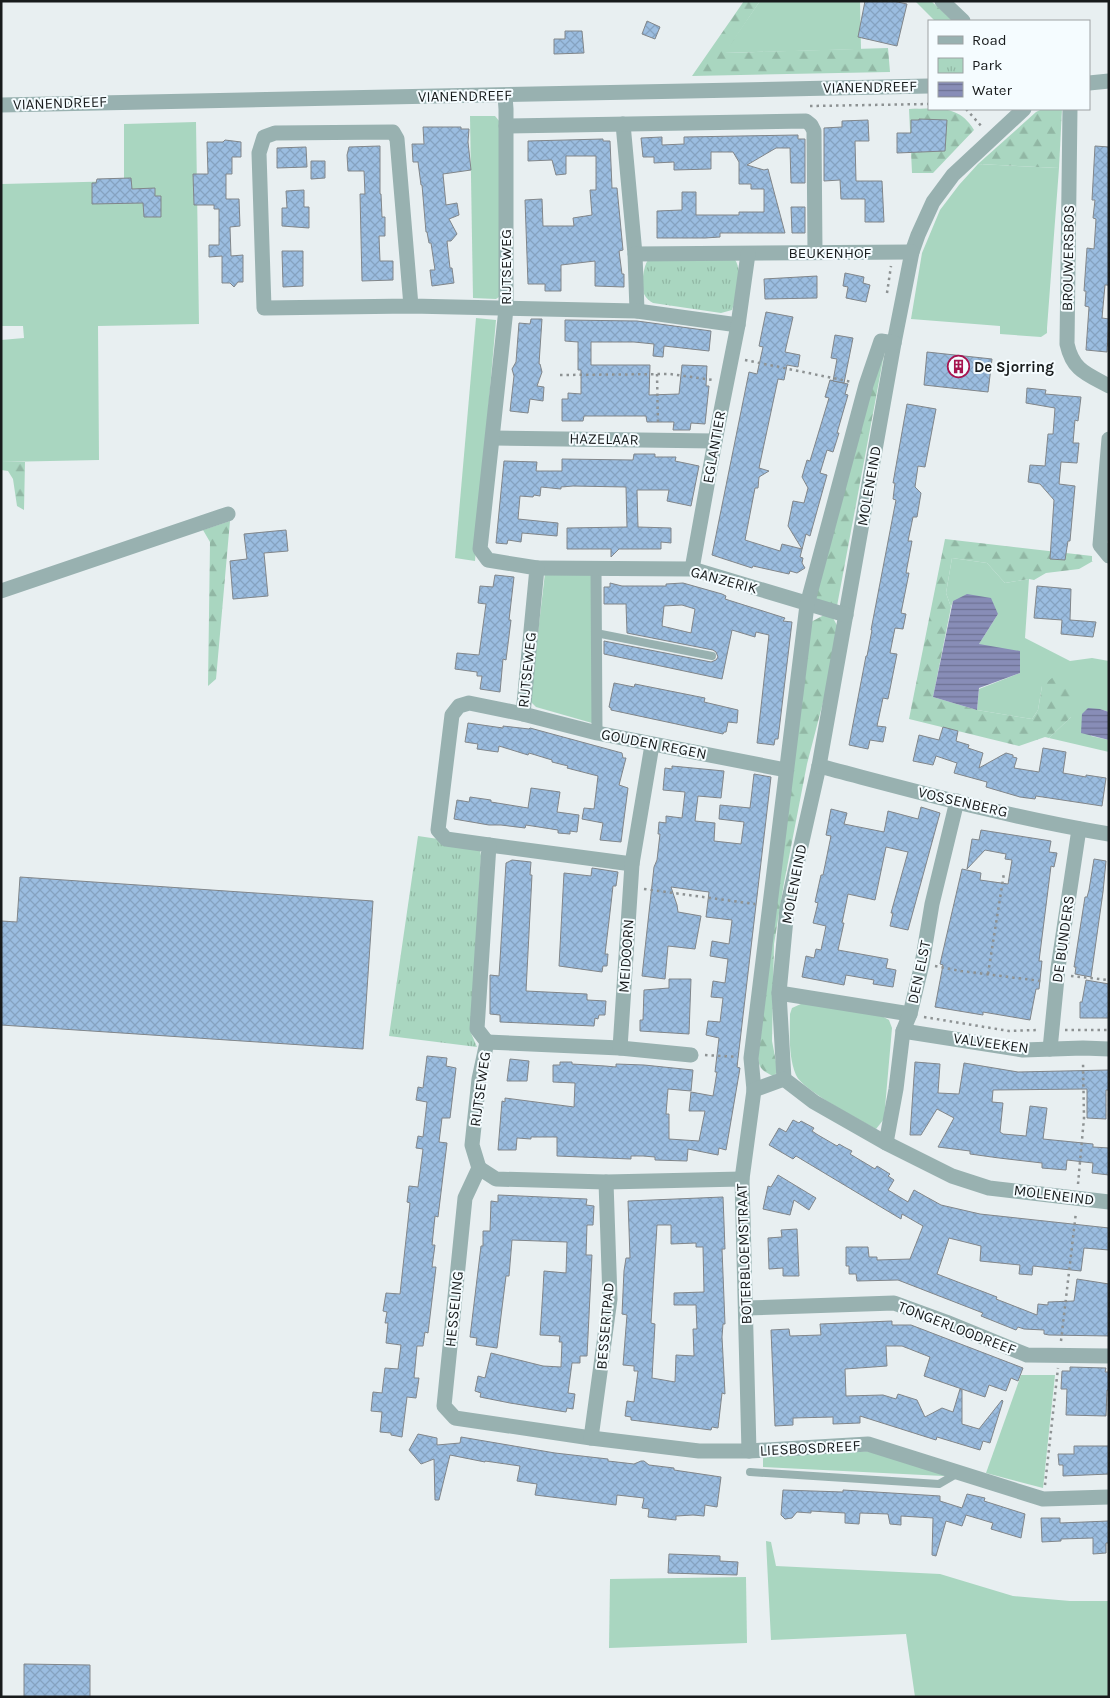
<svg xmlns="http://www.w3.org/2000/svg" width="1110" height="1698" viewBox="0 0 1110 1698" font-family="Karla,sans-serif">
  <defs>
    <pattern id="forest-firs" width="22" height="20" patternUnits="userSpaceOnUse" patternTransform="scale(1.25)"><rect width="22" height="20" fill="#a9d6c0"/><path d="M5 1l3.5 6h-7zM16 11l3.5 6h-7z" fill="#91b7a4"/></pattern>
    <pattern id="park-tufts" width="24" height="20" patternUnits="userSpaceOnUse" patternTransform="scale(1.25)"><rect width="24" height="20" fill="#a9d6c0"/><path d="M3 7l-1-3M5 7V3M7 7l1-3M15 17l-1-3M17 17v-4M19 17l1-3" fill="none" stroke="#91b7a4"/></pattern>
    <pattern id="water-rules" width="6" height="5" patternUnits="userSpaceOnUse" patternTransform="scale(1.25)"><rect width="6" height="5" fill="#888db7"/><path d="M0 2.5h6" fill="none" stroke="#6e7294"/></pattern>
    <pattern id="building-cross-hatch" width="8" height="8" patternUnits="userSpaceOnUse" patternTransform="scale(1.25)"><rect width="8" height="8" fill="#9bbde0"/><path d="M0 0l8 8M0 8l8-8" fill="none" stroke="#85a2c0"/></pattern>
  </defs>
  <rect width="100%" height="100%" fill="#e8eff1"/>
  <g fill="#a9d6c0">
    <polygon points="760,1 860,1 861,49 724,53"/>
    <polygon points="470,116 495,116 500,122 502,295 496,299 473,298"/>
    <polygon points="196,122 199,324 98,326 99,460 1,462 1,340 24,338 23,326 1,326 1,165 2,184 124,181 124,124"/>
    <polygon points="978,164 1059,168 1047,328 1047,333 1041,337 1000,334 1000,326 911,319 922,253 940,210 959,185"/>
    <polygon points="476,318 496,320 475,561 455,558"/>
    <polygon points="952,558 987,563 1005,583 1029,579 1025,638 1070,661 1092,658 1109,661 1109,712 1100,709 1091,736 1109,740 1109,752 1049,738 1071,717 1042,686 1038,710 1032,719 977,710 979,689 1020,673 979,644 998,614 953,601 951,607 946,593"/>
    <polygon points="592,571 592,723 536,707 530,701 545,573"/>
    <path d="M803 1003 880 1015 889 1020 892 1028 884 1119 876 1129C859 1119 803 1091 796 1075 788 1056 790 1034 790 1014L792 1008Z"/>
    <polygon points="1021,1375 1055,1375 1043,1488 986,1473"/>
    <polygon points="878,1451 946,1475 943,1476 763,1467 763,1454"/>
    <polygon points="766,1541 771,1542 776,1566 940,1574 1013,1596 1070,1601 1109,1601 1109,1697 915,1697 906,1634 771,1640"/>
    <polygon points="746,1577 747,1643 609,1648 610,1579"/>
  </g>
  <g fill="url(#forest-firs)">
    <polygon points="744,1 760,1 725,53 888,48 890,72 692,76"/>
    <polygon points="915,1 931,1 953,21 935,21"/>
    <path d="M909 109C937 109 958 104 974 130L933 173H912Z"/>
    <polygon points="1042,109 1062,109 1059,168 978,164 1036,112"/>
    <polygon points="885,349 837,606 814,600 880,351"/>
    <polygon points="1,462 25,462 24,510 17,506 13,479 8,471 1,470"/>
    <polygon points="230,521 216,679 208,686 210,542 203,530"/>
    <polygon points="945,539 1092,556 1092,561 1093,561 1079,569 1046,573 1034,580 1029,579 1005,583 987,563 952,558 946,593 951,607 933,697 977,710 1032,719 1038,710 1042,686 1057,674 1077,689 1071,717 1049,738 1045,737 1019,746 909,719"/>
    <path d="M824 615 833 618 841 633 807 764 784 883 774 944 772 1041 778 1072 773 1076C763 1071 759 1069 758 1057L811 622Z"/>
  </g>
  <g fill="url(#park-tufts)">
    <path d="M733 257C744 269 737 295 732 310L721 313 653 303C649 301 646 298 644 294 641 285 643 267 648 260Z"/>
    <polygon points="418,836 479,845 481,856 471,1033 477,1047 389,1036"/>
  </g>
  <g fill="url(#water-rules)">
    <polygon points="967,594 991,598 998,614 979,644 1020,651 1020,673 979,688 977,710 933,697 953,601"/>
    <polygon points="1088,708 1100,709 1109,712 1109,740 1081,733 1082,714"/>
  </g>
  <g fill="url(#building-cross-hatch)" stroke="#81868a" fill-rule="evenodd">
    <polygon points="865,1 893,1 907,4 897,46 858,37"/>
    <polygon points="647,21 660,27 655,39 642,34"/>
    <polygon points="565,31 582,31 584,53 554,54 554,39 565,39"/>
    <polygon points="919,119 947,120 945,151 897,153 897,133 911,133 911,120 919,120"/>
    <polygon points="868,120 869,141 855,141 856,181 882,181 884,222 865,222 865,199 841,199 840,180 824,181 824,128 842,127 842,121"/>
    <polygon points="423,127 461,127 461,129 469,129 468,142 471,170 443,174 446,205 457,203 459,215 449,219 457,234 451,241 447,241 450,268 452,268 454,283 432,286 430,270 435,270 431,243 429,243 427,232 426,232 422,185 421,185 418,162 413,162 412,144 424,144"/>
    <polygon points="798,135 798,139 805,139 805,183 791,183 790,148 776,148 747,165 764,170 768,169 785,233 720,233 720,237 705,238 657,238 657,211 682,210 682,192 696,192 696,215 739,215 739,212 764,212 764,189 751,189 751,184 739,184 739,162 733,152 711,152 711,169 674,170 674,162 654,163 654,157 643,157 641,138 662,137 662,145 684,144 684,137"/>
    <polygon points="603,139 603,141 610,141 612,188 617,188 623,250 619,251 622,274 624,274 624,287 595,286 595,261 561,265 561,291 545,291 545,284 528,284 525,200 542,199 543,226 574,226 573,218 592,215 590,190 596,190 596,156 566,156 566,174 556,175 552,160 528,161 528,141"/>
    <polygon points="225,140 241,142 241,157 232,157 232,174 226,174 226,199 239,199 240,226 230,227 231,256 243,255 243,282 238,282 234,287 230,283 222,283 222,256 209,257 209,245 219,245 219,209 214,209 214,205 194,205 193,174 208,174 207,142 223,142"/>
    <polygon points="380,146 380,194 381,194 382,217 385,217 385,236 379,236 380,261 393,261 393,280 362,281 360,194 365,194 364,171 348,171 347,155 349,147"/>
    <polygon points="1095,146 1109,147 1109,285 1105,285 1102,318 1109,319 1107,352 1086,350 1089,307 1085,306 1086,291 1084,291 1087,248 1094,249 1096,219 1093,218 1095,200 1092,200"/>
    <polygon points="306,147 307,167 277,168 277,148"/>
    <polygon points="311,161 325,161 325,178 311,179"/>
    <polygon points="131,178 132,189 155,188 155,196 161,196 161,217 144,217 143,203 92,204 92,183 96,183 97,179"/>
    <polygon points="304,190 304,207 309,207 309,228 282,226 282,208 287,208 286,191"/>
    <polygon points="791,207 805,207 805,233 792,233"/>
    <polygon points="282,251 303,251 303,286 283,287"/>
    <polygon points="845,273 864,277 863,283 870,285 866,302 846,298 848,287 843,286"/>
    <polygon points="817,276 817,298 765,299 764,279"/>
    <polygon points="766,312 793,317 785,352 800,355 798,367 787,365 784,380 778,379 759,468 769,471 759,477 758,488 755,488 745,540 780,551 782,544 802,549 788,526 793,501 804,503 808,488 802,477 807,460 810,461 829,398 825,397 830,380 848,384 845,394 848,395 837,433 839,433 833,452 827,450 820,473 827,475 810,536 806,534 800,557 803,558 802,563 805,568 797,573 790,571 789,574 753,566 752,568 712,555 749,372 757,374 763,347 759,346"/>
    <polygon points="531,319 542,319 539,364 540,364 542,372 537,386 544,387 543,401 530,399 528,413 510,411 514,376 512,369 516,362 519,323 530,324"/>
    <polygon points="565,320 637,321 711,331 709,351 664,346 663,357 653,356 654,344 634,342 591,342 591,365 650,365 649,395 679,394 682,365 707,366 706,386 709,386 705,424 691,423 690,430 673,430 674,422 647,422 646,416 584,416 583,421 562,421 562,399 568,399 568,393 581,394 581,370 578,370 578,342 565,341"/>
    <polygon points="835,335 853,338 844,383 833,381 837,359 831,358"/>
    <polygon points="927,352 992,359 988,392 924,385"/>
    <polygon points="1027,388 1046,390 1045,394 1081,397 1078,421 1075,420 1073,443 1079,443 1077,463 1061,462 1059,484 1075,486 1070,541 1068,541 1065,560 1050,559 1054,500 1040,484 1028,482 1030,465 1045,466 1048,434 1053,434 1055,408 1026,403"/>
    <polygon points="907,404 936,409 925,467 918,466 915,487 921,493 917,517 913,517 908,541 912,541 906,573 909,573 901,613 906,614 903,629 895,628 890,653 897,654 888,699 883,698 877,726 886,727 883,742 870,740 868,749 849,745 866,656 867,656 872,630 871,630 896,500 893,499 895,483 893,483"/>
    <polygon points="634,454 655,454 655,457 676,457 675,461 699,466 691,506 667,501 669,490 637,490 638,527 671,528 671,543 661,542 661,549 619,549 611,557 611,549 567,549 567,528 627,527 626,487 573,486 561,487 561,489 541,487 540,496 534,495 533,497 520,496 518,519 558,523 557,536 522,533 521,542 508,540 507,544 496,543 504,461 537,462 536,471 562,471 562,459 633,460"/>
    <polygon points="286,530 288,551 264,553 268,596 233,599 230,561 247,559 244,534"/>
    <polygon points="495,575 514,577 509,620 511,620 506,660 503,659 500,692 480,689 482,676 477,676 477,672 455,669 457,653 479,655 486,604 478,603 480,586 493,587"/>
    <path d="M610 583 622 586H666V584L683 583 722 594 726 596 725 599 785 618 783 621 792 622 778 739H775L774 745 757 743 769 635 756 632 755 637 732 630 722 679 604 654V641L711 662 716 660 718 657 716 652 713 650 627 633 626 604H604V587H610ZM682 605 695 609 691 633 662 626 664 606Z"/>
    <polygon points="1037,586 1071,589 1070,620 1096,622 1093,637 1061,634 1062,620 1034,618"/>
    <polygon points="614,683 634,687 635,684 705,698 704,702 738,710 737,723 728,722 726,732 724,732 723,734 611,710 611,708 609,707"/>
    <polygon points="468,723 503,728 503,726 529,729 530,728 622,753 623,758 626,758 619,785 628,788 621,842 600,840 603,823 582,819 584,808 594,809 598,776 567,768 568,766 552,762 552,760 529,753 528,755 499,746 498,752 477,749 478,744 465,742"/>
    <polygon points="943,727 958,731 956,741 969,745 968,748 983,753 979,768 1006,753 1013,755 1013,757 1017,758 1014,768 1039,772 1043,748 1066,752 1063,773 1086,777 1086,775 1106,778 1102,806 1036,796 1035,799 1020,797 986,787 987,782 954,773 957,763 936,756 933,765 913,761 919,735 939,740"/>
    <polygon points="672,766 724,771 721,798 698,796 695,821 715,823 714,841 741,844 744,822 719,819 720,805 750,808 754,774 771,777 737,1067 740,1068 726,1150 719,1148 718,1155 688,1149 687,1161 655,1160 655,1157 643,1156 631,1156 631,1159 557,1156 557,1137 531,1137 531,1139 517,1138 516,1150 498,1150 502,1101 505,1102 505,1098 574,1107 575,1083 553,1082 553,1065 560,1065 560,1062 572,1062 572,1064 605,1066 616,1067 616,1064 644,1065 693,1070 691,1091 668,1089 666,1114 669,1114 669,1139 699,1141 705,1111 689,1111 691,1092 713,1096 717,1072 715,1072 719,1038 706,1035 708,1021 720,1022 723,998 711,997 713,981 725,983 728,959 710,956 712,941 729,944 732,920 706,917 709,892 671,887 677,905 678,912 701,916 695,949 668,946 665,979 642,976 654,867 657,860 660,834 658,834 659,822 666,823 666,816 682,818 685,792 663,790 665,768 672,769"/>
    <polygon points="531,788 560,792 557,812 579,815 577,832 570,831 570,834 558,833 558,830 526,825 525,828 501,825 489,825 454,819 457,800 469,802 470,797 491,800 491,802 528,808"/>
    <polygon points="921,807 940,813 908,930 890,926 893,913 891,913 908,852 886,847 875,900 848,894 842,923 844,923 838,950 888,959 886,968 896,970 893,987 873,984 874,980 846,975 844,985 802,977 806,956 814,958 816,949 821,950 826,926 813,923 818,903 815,902 821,875 823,875 831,836 826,835 831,809 847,813 844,824 884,832 888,811 918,819"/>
    <polygon points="981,830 1051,841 1049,852 1057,853 1054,867 1051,866 1039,961 1042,961 1039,989 1036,989 1030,1020 983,1012 983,1015 935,1007 943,965 940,964 962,869 981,873 980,880 1008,884 1012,860 1005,859 1006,854 985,850 967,869 972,839 979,840"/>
    <polygon points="1094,859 1106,861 1103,892 1091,977 1075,974 1076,967 1074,967 1085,897 1087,897 1089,890"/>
    <polygon points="512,860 531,862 530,875 532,875 526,991 587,994 587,1000 606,1001 605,1015 599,1015 598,1019 595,1018 594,1026 500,1022 500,1015 490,1014 490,975 499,976 506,863"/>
    <polygon points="592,868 618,872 616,886 613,886 609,921 605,954 608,954 607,966 603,966 602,972 559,966 564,873 591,876"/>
    <polygon points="20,877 373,901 363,1049 1,1025 1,921 17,922"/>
    <polygon points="669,979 691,979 689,1034 640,1031 640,1020 643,1020 644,990 669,988"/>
    <polygon points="1086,980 1109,984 1109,1018 1080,1018 1080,1002 1082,1002"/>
    <polygon points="427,1056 447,1058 446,1066 456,1068 450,1118 442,1118 439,1142 447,1143 438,1217 435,1216 432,1245 435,1245 432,1267 436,1267 428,1333 425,1332 423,1346 417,1346 414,1378 419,1378 416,1398 407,1397 402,1437 391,1435 391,1433 380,1432 382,1412 371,1411 373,1392 382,1393 385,1368 398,1369 401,1345 386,1343 388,1323 385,1323 387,1312 383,1311 386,1293 400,1294 410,1203 407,1202 409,1186 418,1187 423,1149 416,1148 418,1136 423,1137 427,1102 416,1100 418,1087 423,1088"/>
    <polygon points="510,1059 529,1061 527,1081 507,1081"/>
    <polygon points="915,1062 940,1064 938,1093 959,1094 964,1063 1018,1072 1109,1070 1109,1090 1106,1090 1106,1119 1087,1118 1087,1089 993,1090 992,1102 1003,1103 1000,1132 1003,1134 1026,1136 1030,1106 1047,1108 1043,1139 1093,1144 1093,1147 1109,1148 1109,1175 1092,1173 1093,1163 1067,1160 1066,1170 1042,1168 1042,1163 999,1158 970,1154 970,1151 938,1147 954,1118 937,1109 921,1135 910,1135"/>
    <polygon points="793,1120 799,1123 801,1121 814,1128 812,1131 818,1135 837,1146 839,1144 846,1148 852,1151 850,1154 875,1169 877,1166 890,1174 888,1176 894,1180 888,1190 908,1202 914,1190 941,1205 980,1214 1109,1228 1109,1250 1084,1248 1081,1271 1033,1266 1032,1275 1019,1274 1020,1265 980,1261 981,1246 949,1238 937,1274 997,1297 996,1299 1037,1315 1038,1304 1048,1305 1048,1302 1074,1301 1077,1279 1109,1284 1109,1336 1049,1335 1044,1334 1044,1330 1024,1329 1018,1327 1016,1330 981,1316 983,1313 898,1280 857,1281 856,1274 849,1274 849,1266 846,1266 846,1247 868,1247 869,1257 877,1257 877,1260 910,1259 923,1226 902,1214 901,1219 796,1156 793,1159 769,1145 779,1128 786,1132"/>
    <polygon points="778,1175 816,1198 809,1210 794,1200 790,1215 763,1209 768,1186 771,1187"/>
    <polygon points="498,1195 587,1199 586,1205 594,1206 593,1225 587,1225 586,1255 592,1255 587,1356 580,1356 580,1363 572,1363 568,1393 575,1394 573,1409 567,1408 566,1412 510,1403 480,1397 481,1393 475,1391 478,1376 485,1378 491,1353 543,1366 561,1367 562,1342 559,1342 560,1336 540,1335 543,1290 544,1271 566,1273 567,1242 512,1240 509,1276 506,1276 497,1348 476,1345 477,1338 470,1337 481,1246 483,1246 483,1231 490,1231 491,1201 498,1202"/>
    <path d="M723 1197 725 1249H722L725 1324H723L722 1337 725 1394 722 1393 718 1428 712 1427 711 1430 631 1420V1417L625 1416 627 1401 634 1402 638 1371H634V1366L623 1365 627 1315 622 1314 624 1271 626 1258H630L628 1201ZM657 1225H671V1244L696 1243V1247H703L704 1292 674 1293V1305H696L697 1329H693L694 1356 676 1355 675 1382 652 1378 655 1324 651 1323Z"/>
    <polygon points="797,1229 799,1276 783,1276 783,1268 769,1269 768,1238 782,1237 781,1230"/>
    <polygon points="892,1321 892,1325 911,1325 1023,1368 1018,1381 1011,1378 1006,1391 989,1385 985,1397 924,1376 930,1357 902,1346 886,1346 887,1366 845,1369 846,1396 883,1395 896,1399 898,1394 917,1400 925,1417 942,1408 953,1412 960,1389 962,1390 962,1424 979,1429 1002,1400 1003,1401 990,1443 983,1441 980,1450 937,1437 936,1440 860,1416 860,1423 833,1424 833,1417 793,1418 793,1425 775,1426 771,1330 789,1329 790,1336 821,1335 820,1324"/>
    <polygon points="1070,1367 1106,1368 1105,1372 1109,1372 1109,1390 1107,1390 1106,1416 1066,1415 1067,1389 1061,1389 1062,1371 1070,1371"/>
    <polygon points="418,1434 437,1438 437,1445 460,1443 461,1437 555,1453 608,1459 608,1461 634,1464 641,1461 644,1461 649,1465 674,1468 674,1470 721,1477 717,1507 705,1505 704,1516 693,1515 676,1516 676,1520 648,1517 649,1509 642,1508 644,1498 617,1495 616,1505 535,1495 537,1484 517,1481 520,1466 485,1461 485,1462 450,1455 439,1500 435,1500 434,1459 421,1464 409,1450"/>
    <polygon points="1074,1446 1109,1446 1109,1474 1063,1476 1063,1465 1059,1465 1058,1454 1074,1454"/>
    <polygon points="783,1490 843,1492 843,1490 940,1496 940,1501 962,1508 967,1494 985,1498 984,1501 1025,1514 1021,1538 991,1529 993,1523 966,1515 962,1526 946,1521 936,1556 932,1555 933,1518 901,1516 901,1525 890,1524 888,1514 860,1513 859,1524 845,1523 845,1513 811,1511 811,1513 797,1512 792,1518 785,1519 781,1515"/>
    <polygon points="1041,1518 1060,1518 1060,1523 1109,1521 1109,1543 1106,1543 1106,1553 1093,1554 1093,1538 1061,1539 1061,1541 1042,1542"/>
    <polygon points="669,1554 720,1556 720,1561 738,1562 737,1575 668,1573"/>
    <polygon points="24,1664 90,1665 90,1697 24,1697"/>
  </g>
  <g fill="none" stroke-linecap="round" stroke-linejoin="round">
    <g stroke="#8d9293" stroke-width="2.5" stroke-dasharray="2.5 4" stroke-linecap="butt">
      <polyline points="810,106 929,104"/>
      <polyline points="966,109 983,128"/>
      <polyline points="887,293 891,266"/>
      <polyline points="745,360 852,382"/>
      <polyline points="657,374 658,425"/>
      <polyline points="560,375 670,374 713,380"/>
      <polyline points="644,889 755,904"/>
      <polyline points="935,966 961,971 1041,981"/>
      <polyline points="988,974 1004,873"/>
      <polyline points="1071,976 1109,980"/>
      <polyline points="924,1017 1009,1031 1037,1030"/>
      <polyline points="1065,1030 1109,1030"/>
      <polyline points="705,1055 737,1057"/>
      <polyline points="1078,1184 1084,1118 1083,1062"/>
      <polyline points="1061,1341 1076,1212"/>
      <polyline points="1045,1485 1058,1368"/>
    </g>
    <g stroke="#98b1b0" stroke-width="8">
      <polyline points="596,633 712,656"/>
      <polyline points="750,1472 939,1484 958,1473"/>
    </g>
    <polyline stroke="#98b1b0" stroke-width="11" points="596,568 597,733"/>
    <g stroke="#98b1b0" stroke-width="15">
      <polyline points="942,1 963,21"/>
      <polyline points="1089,83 1109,81"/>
      <polyline points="1,105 929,86"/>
      <polyline points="1024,109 953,175 933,202 918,235 912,252 894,343 819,766 787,908 779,993 784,1079 814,1102 886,1143 952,1176 989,1188 1109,1202"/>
      <path d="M1070 109 1067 344C1073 371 1087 374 1109 386"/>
      <polyline points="623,124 635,254 637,311"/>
      <polyline points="506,126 806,121 811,125 814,131 815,252"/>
      <polyline points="635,254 912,252"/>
      <polyline points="411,306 397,139 393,132 275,133 264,137 259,153 264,308 411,306 637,311 738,325 748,254"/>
      <polyline points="493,438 715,441"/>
      <polyline points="1109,439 1100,545 1109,556"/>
      <polyline points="537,568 692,569 846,615"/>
      <polyline points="692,569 715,441 738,325"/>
      <polyline points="1,591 228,514"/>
      <polyline points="523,714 597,733 786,770"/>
      <path d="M819 766C915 791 1011 818 1109 834"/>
      <polyline points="489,845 632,864"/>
      <polyline points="779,993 910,1014"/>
      <polyline points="903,1031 1023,1050 1083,1048 1109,1049"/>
      <polyline points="487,1042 620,1048 691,1055"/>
      <polyline points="620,1048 632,864 652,745"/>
      <polyline points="1050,1049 1058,968 1079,829"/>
      <polyline points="754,1090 751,1058 807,605 866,385 881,341 894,343"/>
      <polyline points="886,1143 896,1089 903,1031 910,1014 922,964 932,904 957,801"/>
      <polyline points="479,1168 472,1145 479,1079 487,1042 477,1029 489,845 446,839 438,830 452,715 459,706 469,703 523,714 537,568 488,560 480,549 506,309 506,109 505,96"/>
      <polyline points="742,1179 606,1182 496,1179 479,1168 465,1198 444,1406 455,1418 591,1438 699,1451 749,1451 868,1444 1043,1499 1109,1497"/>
      <polyline points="746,1308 894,1303 946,1322 1027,1355 1109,1356"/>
      <polyline points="591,1438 610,1299 606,1182"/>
      <polyline points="749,1451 742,1179 754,1090 784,1079"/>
    </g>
  </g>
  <defs>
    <symbol id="building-ring" viewBox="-11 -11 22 22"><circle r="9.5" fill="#f5fcff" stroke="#a61450" stroke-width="1.5"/><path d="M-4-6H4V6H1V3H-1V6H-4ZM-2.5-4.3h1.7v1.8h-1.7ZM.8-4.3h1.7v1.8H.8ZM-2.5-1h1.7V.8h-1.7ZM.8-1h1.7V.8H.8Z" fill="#a61450"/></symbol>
  </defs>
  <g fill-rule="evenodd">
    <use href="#building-ring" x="946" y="354" width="25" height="25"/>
  </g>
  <g text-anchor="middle" stroke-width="4" stroke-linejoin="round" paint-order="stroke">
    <g font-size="15" fill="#181b1c" stroke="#f5fcff">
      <text transform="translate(870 87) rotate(-1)" y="5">VIANENDREEF</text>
      <text transform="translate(465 96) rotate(-1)" y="5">VIANENDREEF</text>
      <text transform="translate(60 103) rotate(-2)" y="5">VIANENDREEF</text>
      <text x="830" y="258">BEUKENHOF</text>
      <text transform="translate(1068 258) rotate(-89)" y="5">BROUWERSBOS</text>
      <text transform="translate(506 267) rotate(-90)" y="5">RIJTSEWEG</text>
      <text transform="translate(604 439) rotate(1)" y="5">HAZELAAR</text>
      <text transform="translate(714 447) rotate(-80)" y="5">EGLANTIER</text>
      <text transform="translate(869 486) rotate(-80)" y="5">MOLENEIND</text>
      <text transform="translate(724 580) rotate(15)" y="5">GANZERIK</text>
      <text transform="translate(527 670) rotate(-84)" y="5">RIJTSEWEG</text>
      <text transform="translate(654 744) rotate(11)" y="5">GOUDEN REGEN</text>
      <text transform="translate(963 802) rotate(13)" y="5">VOSSENBERG</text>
      <text transform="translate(794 884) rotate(-79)" y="5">MOLENEIND</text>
      <text transform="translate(1063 939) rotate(-82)" y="5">DE BUNDERS</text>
      <text transform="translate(626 956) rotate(-86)" y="5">MEIDOORN</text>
      <text transform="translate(919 972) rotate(-78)" y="5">DEN ELST</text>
      <text transform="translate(991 1043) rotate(8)" y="5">VALVEEKEN</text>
      <text transform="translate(480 1089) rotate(-82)" y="5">RIJTSEWEG</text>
      <text transform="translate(1054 1195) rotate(7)" y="5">MOLENEIND</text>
      <text transform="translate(744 1254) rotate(-92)" y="5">BOTERBLOEMSTRAAT</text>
      <text transform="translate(454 1309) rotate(-84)" y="5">HESSELING</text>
      <text transform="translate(605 1326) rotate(-85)" y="5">BESSERTPAD</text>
      <text transform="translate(957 1328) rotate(21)" y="5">TONGERLOODREEF</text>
      <text transform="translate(810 1448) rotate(-3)" y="5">LIESBOSDREEF</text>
    </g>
    <g font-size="15" font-weight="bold" fill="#181b1c" stroke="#f5fcff" text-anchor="start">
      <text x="974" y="372">De Sjorring</text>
    </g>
  </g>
  <rect width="1110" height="1698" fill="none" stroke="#181b1c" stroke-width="5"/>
  <rect x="928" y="20" width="162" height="90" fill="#f5fcff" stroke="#9da2a4"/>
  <rect x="938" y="36" width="25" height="8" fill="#98b1b0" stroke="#9da2a4"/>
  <text x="972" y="45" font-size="15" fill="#181b1c">Road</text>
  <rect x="938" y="58" width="25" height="15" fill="url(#park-tufts)" stroke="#9da2a4"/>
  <text x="972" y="70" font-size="15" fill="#181b1c">Park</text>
  <rect x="938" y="82" width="25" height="15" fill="url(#water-rules)" stroke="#9da2a4"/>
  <text x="972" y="95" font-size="15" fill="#181b1c">Water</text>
</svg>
